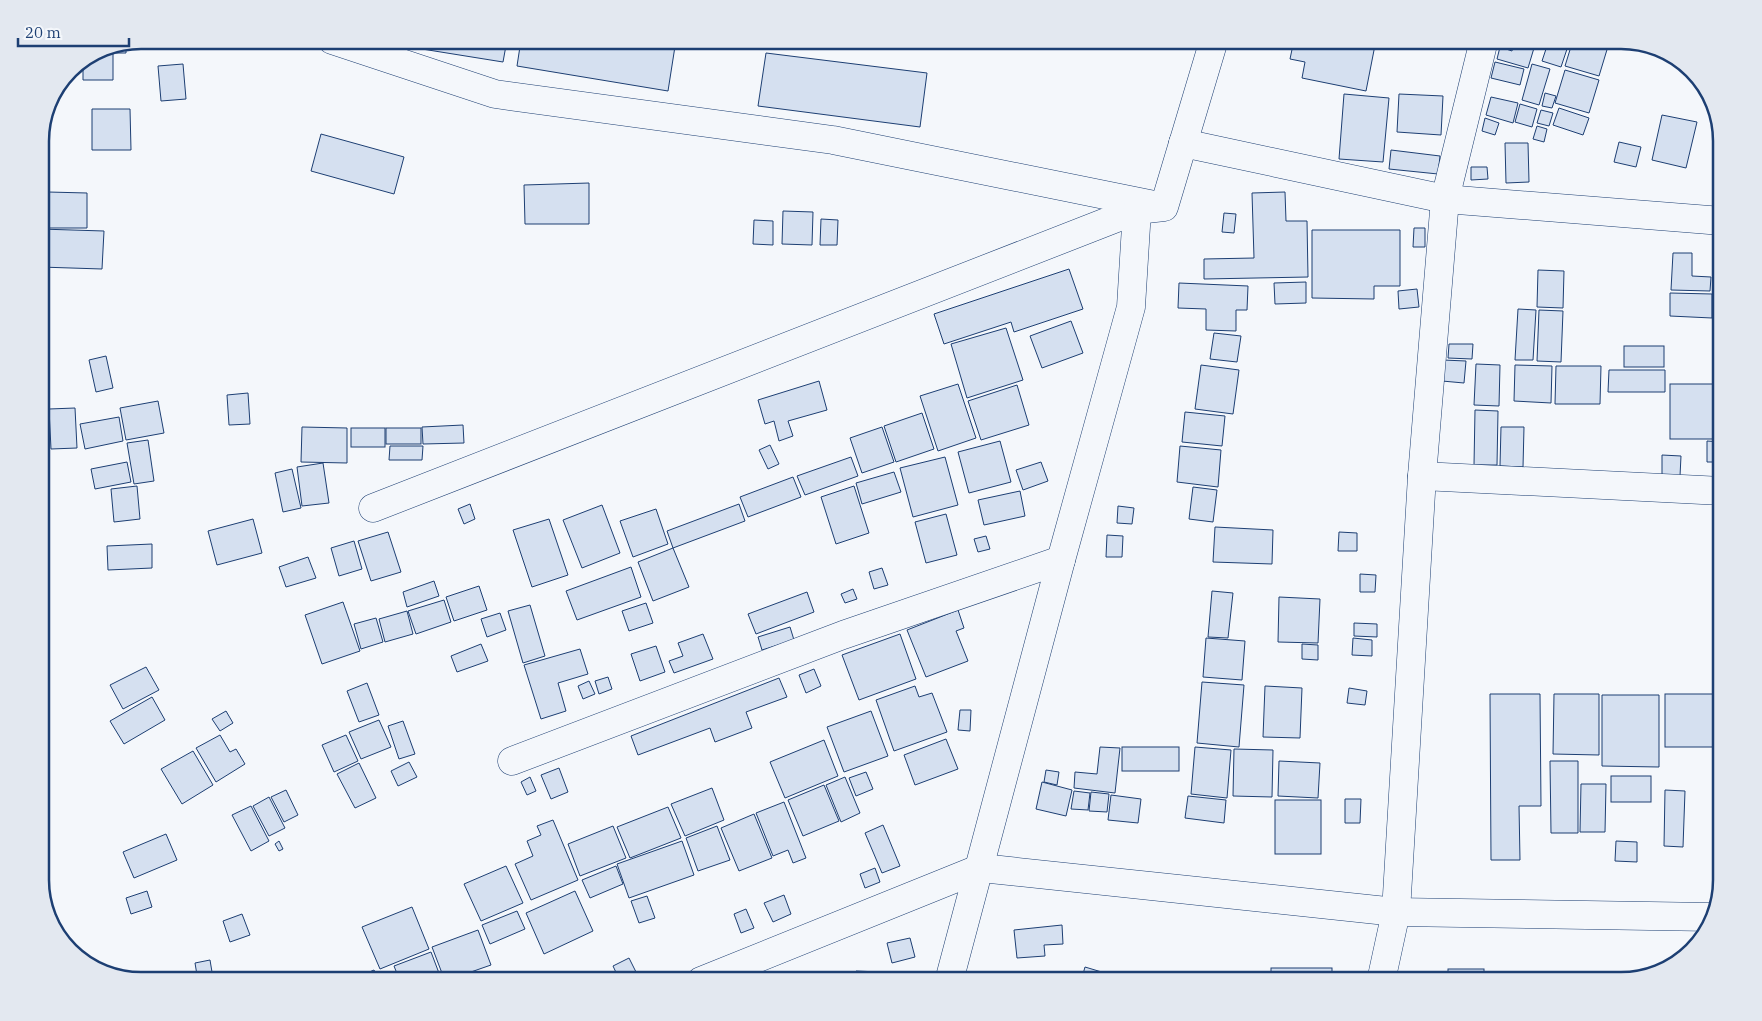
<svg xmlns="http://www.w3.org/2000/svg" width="1762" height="1021" viewBox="0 0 1762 1021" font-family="'IBM Plex Serif',serif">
  <rect width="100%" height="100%" fill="#f4f7fb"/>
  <g fill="#d5e0f0" stroke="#1d3f73">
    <polygon points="366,40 507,40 503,62"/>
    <polygon points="521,40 676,40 668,91 517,66"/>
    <polygon points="1294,40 1376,40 1366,91 1302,78 1305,62 1290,59"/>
    <polygon points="1416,40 1454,40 1452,48"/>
    <polygon points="1549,40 1570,40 1561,67 1542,61"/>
    <polygon points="1573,40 1600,40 1609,43 1599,76 1565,66"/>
    <polygon points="1618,40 1621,40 1643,46 1643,47"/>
    <polygon points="1514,41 1534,48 1528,68 1497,59 1500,47 1512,51"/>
    <polygon points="126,43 126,53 113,53 113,80 83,80 83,61 103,48"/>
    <polygon points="766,53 927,73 920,127 758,106"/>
    <polygon points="1495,62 1524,69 1520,85 1491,78"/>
    <polygon points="183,64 186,99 161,101 158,66"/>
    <polygon points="1532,64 1550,69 1539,105 1522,100"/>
    <polygon points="1565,70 1599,80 1589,113 1555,103"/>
    <polygon points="1545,93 1556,96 1552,108 1542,106"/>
    <polygon points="1344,94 1389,98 1383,162 1339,159"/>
    <polygon points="1399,94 1443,96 1441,135 1397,132"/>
    <polygon points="1491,97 1518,103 1513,123 1486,115"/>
    <polygon points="1520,104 1537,109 1532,127 1515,122"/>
    <polygon points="1559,108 1589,118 1583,135 1553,125"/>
    <polygon points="92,109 130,109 131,150 92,150"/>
    <polygon points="1541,110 1553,113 1549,126 1537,123"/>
    <polygon points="1662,115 1697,122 1686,168 1652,160"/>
    <polygon points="1485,118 1499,123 1495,135 1482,131"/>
    <polygon points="1537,126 1547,129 1544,142 1533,139"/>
    <polygon points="321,134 404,157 394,194 311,171"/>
    <polygon points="40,136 42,178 40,178"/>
    <polygon points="1619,142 1641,147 1636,167 1614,162"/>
    <polygon points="1505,143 1528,143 1529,182 1506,183"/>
    <polygon points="1720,143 1722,143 1722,162 1718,161"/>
    <polygon points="1391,150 1440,156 1438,174 1389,169"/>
    <polygon points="1471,167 1487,167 1488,179 1471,180"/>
    <polygon points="589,183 589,224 525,224 524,185"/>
    <polygon points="48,192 87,193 87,228 48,228"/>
    <polygon points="1285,192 1286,221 1307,221 1308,277 1204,279 1204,259 1254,258 1252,193"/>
    <polygon points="783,211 813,212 812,245 782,244"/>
    <polygon points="1224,213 1236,214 1234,233 1222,232"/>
    <polygon points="821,219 838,220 837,245 820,245"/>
    <polygon points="754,220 773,221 773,245 753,244"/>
    <polygon points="1414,228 1425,228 1425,247 1413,247"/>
    <polygon points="40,229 104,231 102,269 40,267"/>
    <polygon points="1312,230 1400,230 1400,286 1374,286 1374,299 1312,298"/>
    <polygon points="1673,253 1692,253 1692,276 1711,277 1710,291 1671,290"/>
    <polygon points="1069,269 1083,309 1014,332 1011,322 944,344 934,314"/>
    <polygon points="1538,270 1564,271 1563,308 1537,307"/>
    <polygon points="1306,282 1306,303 1275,304 1274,283"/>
    <polygon points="1179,283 1248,286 1247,310 1236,310 1236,331 1206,330 1206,309 1178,308"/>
    <polygon points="1417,289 1419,307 1399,309 1398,291"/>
    <polygon points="1670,293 1712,294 1712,318 1670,316"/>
    <polygon points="1518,309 1536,310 1533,360 1515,360"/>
    <polygon points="1539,310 1563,311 1561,362 1537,361"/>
    <polygon points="1071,321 1083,353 1042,368 1030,336"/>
    <polygon points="1006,328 1023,380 967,398 951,344"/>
    <polygon points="1214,333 1241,336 1237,362 1210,359"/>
    <polygon points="1449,344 1473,344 1472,359 1448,358"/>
    <rect x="1624" y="346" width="40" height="21"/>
    <polygon points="106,356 113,388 96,392 89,360"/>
    <polygon points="1443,360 1466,361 1464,383 1442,381"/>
    <polygon points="1476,364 1500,365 1499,406 1474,405"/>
    <polygon points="1201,365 1239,370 1233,414 1195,409"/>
    <polygon points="1515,365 1552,366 1551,403 1514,401"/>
    <polygon points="1556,366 1601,366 1600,404 1555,404"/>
    <polygon points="1609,370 1665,370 1665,392 1608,392"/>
    <polygon points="819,381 827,410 788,421 793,436 779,441 774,421 765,424 758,400"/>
    <polygon points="958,384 976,438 938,451 920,396"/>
    <rect x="1670" y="384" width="52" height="55"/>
    <polygon points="1017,385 1029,425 981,440 968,401"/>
    <polygon points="248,393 250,424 229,425 227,395"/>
    <polygon points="158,401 164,433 126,440 120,408"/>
    <polygon points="75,408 77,448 51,449 49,409"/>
    <polygon points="1475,410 1498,411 1497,465 1474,465"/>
    <polygon points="1185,412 1225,416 1222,446 1182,442"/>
    <polygon points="922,413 934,449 896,462 884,426"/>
    <polygon points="119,417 123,441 85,449 80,424"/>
    <polygon points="463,425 464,443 423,444 422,427"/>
    <polygon points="302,427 347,428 347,463 301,462"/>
    <polygon points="882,427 894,462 862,473 850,438"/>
    <polygon points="1501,427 1524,427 1523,467 1500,466"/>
    <rect x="351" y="428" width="34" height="19"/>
    <rect x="386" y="428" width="35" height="16"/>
    <polygon points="148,440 154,481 134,484 127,443"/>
    <polygon points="1000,441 1011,482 969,493 958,452"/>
    <polygon points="1707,441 1722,442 1722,462 1707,462"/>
    <polygon points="770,445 779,464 768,469 759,450"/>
    <polygon points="390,446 423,446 422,460 389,460"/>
    <polygon points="1180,446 1221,450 1218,487 1177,482"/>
    <polygon points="1662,455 1681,456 1680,476 1662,476"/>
    <polygon points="851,457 858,476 805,495 797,476"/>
    <polygon points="945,457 958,505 913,517 900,468"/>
    <polygon points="127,462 131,482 95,489 91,469"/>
    <polygon points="1041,462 1048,481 1023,490 1016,470"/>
    <polygon points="323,463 329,503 302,506 297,467"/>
    <polygon points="292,469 301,508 283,512 275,473"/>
    <polygon points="894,472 901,492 862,504 856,483"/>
    <polygon points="793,477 801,497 748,517 740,497"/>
    <polygon points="137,486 140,519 114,522 111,489"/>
    <polygon points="854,486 869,533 836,544 821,497"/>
    <polygon points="1193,487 1217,490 1213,522 1189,519"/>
    <polygon points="1020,491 1025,516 984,525 978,500"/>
    <polygon points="470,504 475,519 464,524 458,509"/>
    <polygon points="739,504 745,521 673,548 667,531"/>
    <polygon points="602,505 620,553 582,568 563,520"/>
    <polygon points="1118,506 1134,508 1132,524 1117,523"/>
    <polygon points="656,509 668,544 633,557 620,521"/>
    <polygon points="946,514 957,555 926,563 915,522"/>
    <polygon points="253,519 262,553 217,565 208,531"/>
    <polygon points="549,519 568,575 532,587 513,530"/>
    <polygon points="1215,527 1273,530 1272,564 1213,562"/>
    <polygon points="388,532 401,572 371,581 358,541"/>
    <polygon points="1339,532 1357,533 1357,551 1338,551"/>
    <polygon points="1107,535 1123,536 1122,557 1106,557"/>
    <polygon points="986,536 990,549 978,552 974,539"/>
    <polygon points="354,541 362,569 339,576 331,548"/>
    <polygon points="152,544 152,568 108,570 107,546"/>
    <polygon points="673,548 689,587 653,601 638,562"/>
    <polygon points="308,557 316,578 286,587 279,567"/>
    <polygon points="631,567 641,597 577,620 566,591"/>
    <polygon points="882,568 888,585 874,589 869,572"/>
    <polygon points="1360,574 1376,575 1375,592 1360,592"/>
    <polygon points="434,581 439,596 407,607 403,592"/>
    <polygon points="479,586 487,610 454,621 446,597"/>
    <polygon points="853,589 857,599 845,603 841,594"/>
    <polygon points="1212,591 1233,593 1228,638 1208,637"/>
    <polygon points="807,592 814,612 756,634 748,614"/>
    <polygon points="1279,597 1320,599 1318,643 1278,642"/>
    <polygon points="444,600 451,622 416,634 408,611"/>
    <polygon points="343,602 360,651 322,664 305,615"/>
    <polygon points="646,603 653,623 629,631 622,611"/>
    <polygon points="530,605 545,656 523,663 508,611"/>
    <polygon points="958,610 964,628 956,631 968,661 926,677 907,630"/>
    <polygon points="407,611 413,634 385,642 379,619"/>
    <polygon points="500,613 506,630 487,637 481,619"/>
    <polygon points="376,618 383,642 361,649 354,624"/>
    <polygon points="1354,623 1377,624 1377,637 1354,636"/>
    <polygon points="790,627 794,640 762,650 758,637"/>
    <polygon points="703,634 713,659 674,673 669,661 683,656 678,643"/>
    <polygon points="900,634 916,679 859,700 842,655"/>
    <polygon points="1206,638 1245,641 1242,680 1203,677"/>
    <polygon points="1353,638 1372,640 1372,656 1352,655"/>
    <polygon points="481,644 488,661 457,672 451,656"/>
    <polygon points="1302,644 1318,645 1318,660 1302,659"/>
    <polygon points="656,646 665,672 640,681 631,654"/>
    <polygon points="580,649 588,674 558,683 566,711 541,719 524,665"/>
    <polygon points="146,667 159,690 123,709 110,685"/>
    <polygon points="814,669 821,686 806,693 799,675"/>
    <polygon points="608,677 612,689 599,694 595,681"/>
    <polygon points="779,678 787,697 746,712 752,728 715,742 710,728 638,755 631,736"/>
    <polygon points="589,681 595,694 583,699 578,686"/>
    <polygon points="1202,682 1244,685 1239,747 1197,743"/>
    <polygon points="367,683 379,715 359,722 347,691"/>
    <polygon points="915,686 919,697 932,693 947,732 894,751 876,700"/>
    <polygon points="1265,686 1302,688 1300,738 1263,737"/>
    <polygon points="1349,688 1367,691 1365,705 1347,703"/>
    <polygon points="1490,694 1540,694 1541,806 1519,806 1520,860 1491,860"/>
    <polygon points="1554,694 1599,694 1599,755 1553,754"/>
    <rect x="1665" y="694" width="54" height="53"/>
    <polygon points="1602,695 1659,695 1659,767 1602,766"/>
    <polygon points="152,697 165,720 124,744 110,721"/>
    <polygon points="960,710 971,710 970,731 958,730"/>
    <polygon points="226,711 233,723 220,731 212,719"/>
    <polygon points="871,711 888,756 844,772 827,727"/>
    <polygon points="379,720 391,747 361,759 349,732"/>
    <polygon points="403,721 415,754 399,759 388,726"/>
    <polygon points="220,735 230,752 236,749 245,764 216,782 196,748"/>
    <polygon points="346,735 358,761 334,772 322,745"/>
    <polygon points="946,739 958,769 915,785 904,755"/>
    <polygon points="824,740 838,776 785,798 770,762"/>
    <polygon points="1100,747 1120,748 1115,793 1074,788 1075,772 1097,774"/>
    <rect x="1122" y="747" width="57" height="24"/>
    <polygon points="1195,747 1231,750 1227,798 1191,794"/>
    <polygon points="1234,749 1273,750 1272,797 1233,796"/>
    <polygon points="193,751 213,785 182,804 161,769"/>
    <polygon points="1279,761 1320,763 1318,798 1278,796"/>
    <polygon points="1550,761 1578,761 1578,833 1551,833"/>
    <polygon points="409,762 417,777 398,786 391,771"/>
    <polygon points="359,763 376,798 355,808 337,774"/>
    <polygon points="559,768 568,792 551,799 541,775"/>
    <polygon points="1046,770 1059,772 1057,785 1044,782"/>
    <polygon points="866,772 873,789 856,796 849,778"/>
    <rect x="1611" y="776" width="40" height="26"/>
    <polygon points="530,777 536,791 527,795 521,782"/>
    <polygon points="845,777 860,813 841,822 826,785"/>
    <polygon points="1042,782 1072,790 1066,816 1036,809"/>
    <polygon points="1581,784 1606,784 1605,832 1580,832"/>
    <rect x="1719" y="784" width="3" height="96"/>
    <polygon points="824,785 839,821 803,836 788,800"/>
    <polygon points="712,788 724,820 685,836 671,804"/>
    <polygon points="286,790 298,815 284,822 271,797"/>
    <polygon points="1665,790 1685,791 1683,847 1664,846"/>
    <polygon points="1074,791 1090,793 1088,810 1071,809"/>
    <polygon points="1091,792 1109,794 1107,812 1089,811"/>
    <polygon points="1111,795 1141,799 1138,823 1108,820"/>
    <polygon points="1188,796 1226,800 1224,823 1185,818"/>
    <polygon points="269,797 285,828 269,836 253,806"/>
    <polygon points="1345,799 1361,799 1360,823 1345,823"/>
    <rect x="1275" y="800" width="46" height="54"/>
    <polygon points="784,802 806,858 793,863 788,850 773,856 756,813"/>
    <polygon points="251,806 269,841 251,851 232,815"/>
    <polygon points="668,807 681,838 630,858 617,827"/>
    <polygon points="754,814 772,858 739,871 721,828"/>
    <polygon points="553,820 578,880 531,900 515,864 533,856 527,841 541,835 537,826"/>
    <polygon points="883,825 900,866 882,873 865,833"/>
    <polygon points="613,826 626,858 580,876 568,844"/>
    <polygon points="717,826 730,860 698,871 686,838"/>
    <polygon points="166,834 177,860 134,878 123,852"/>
    <polygon points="279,841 283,849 279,851 275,844"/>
    <polygon points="682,841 694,875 629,898 617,864"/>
    <polygon points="1616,841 1637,842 1637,862 1615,861"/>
    <polygon points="506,866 523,903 481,921 464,884"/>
    <polygon points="616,866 623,884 590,898 582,880"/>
    <polygon points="875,868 880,882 865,888 860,874"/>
    <polygon points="147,891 152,907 131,914 126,898"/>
    <polygon points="575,891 593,931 544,954 526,913"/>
    <polygon points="784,895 791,914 773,922 764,903"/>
    <polygon points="647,896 655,918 639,923 631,901"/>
    <polygon points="412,907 429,949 380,969 362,927"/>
    <polygon points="746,909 754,928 741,933 734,914"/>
    <polygon points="517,911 525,929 490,944 482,925"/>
    <polygon points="242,914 250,935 230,942 223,921"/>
    <polygon points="1062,925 1063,944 1044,945 1045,956 1017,958 1014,930"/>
    <polygon points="478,930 491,965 445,981 432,947"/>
    <polygon points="910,938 915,957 892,963 887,943"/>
    <polygon points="431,952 442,981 400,981 394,966"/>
    <polygon points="629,958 637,974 620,981 613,966"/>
    <polygon points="210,960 212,972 197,975 195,963"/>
    <polygon points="1085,967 1105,973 1103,981 1081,981"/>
    <rect x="1271" y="968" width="61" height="13"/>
    <rect x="1448" y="969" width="36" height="12"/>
    <polygon points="374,970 380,981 348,981"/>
    <polygon points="856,971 903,973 903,981 856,981"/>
  </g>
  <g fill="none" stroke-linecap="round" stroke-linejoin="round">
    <defs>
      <g id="minor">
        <polyline points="332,40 495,94 833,140 1159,206"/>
        <polyline points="1183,143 1445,199 1722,221"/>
        <polyline points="1422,476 1722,491"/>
        <polyline points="373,508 1137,210"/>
        <polyline points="512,761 843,635 1061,560"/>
        <polyline points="701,981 981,868 1396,912 1712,917"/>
        <polyline points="949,981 1061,560 1131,307 1137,210 1164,207 1214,40"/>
        <polyline points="1381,981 1396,912 1422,476 1445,199 1484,40"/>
      </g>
    </defs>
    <use href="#minor" stroke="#1d3f73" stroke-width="29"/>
    <use href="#minor" stroke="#f4f7fb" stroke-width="28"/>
  </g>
  <path d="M0 0H1762V1021H0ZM141 49H1621A92 92 0 0 1 1713 141V880A92 92 0 0 1 1621 972H141A92 92 0 0 1 49 880V141A92 92 0 0 1 141 49Z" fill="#e3e8f0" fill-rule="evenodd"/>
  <path fill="none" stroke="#1d3f73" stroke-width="2.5" d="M141 49H1621A92 92 0 0 1 1713 141V880A92 92 0 0 1 1621 972H141A92 92 0 0 1 49 880V141A92 92 0 0 1 141 49Z"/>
  <path d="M18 38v8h111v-8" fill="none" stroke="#1d3f73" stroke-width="2.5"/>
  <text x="25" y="38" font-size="15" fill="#1d3f73" stroke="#f4f7fb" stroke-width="4" paint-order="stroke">20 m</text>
</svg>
